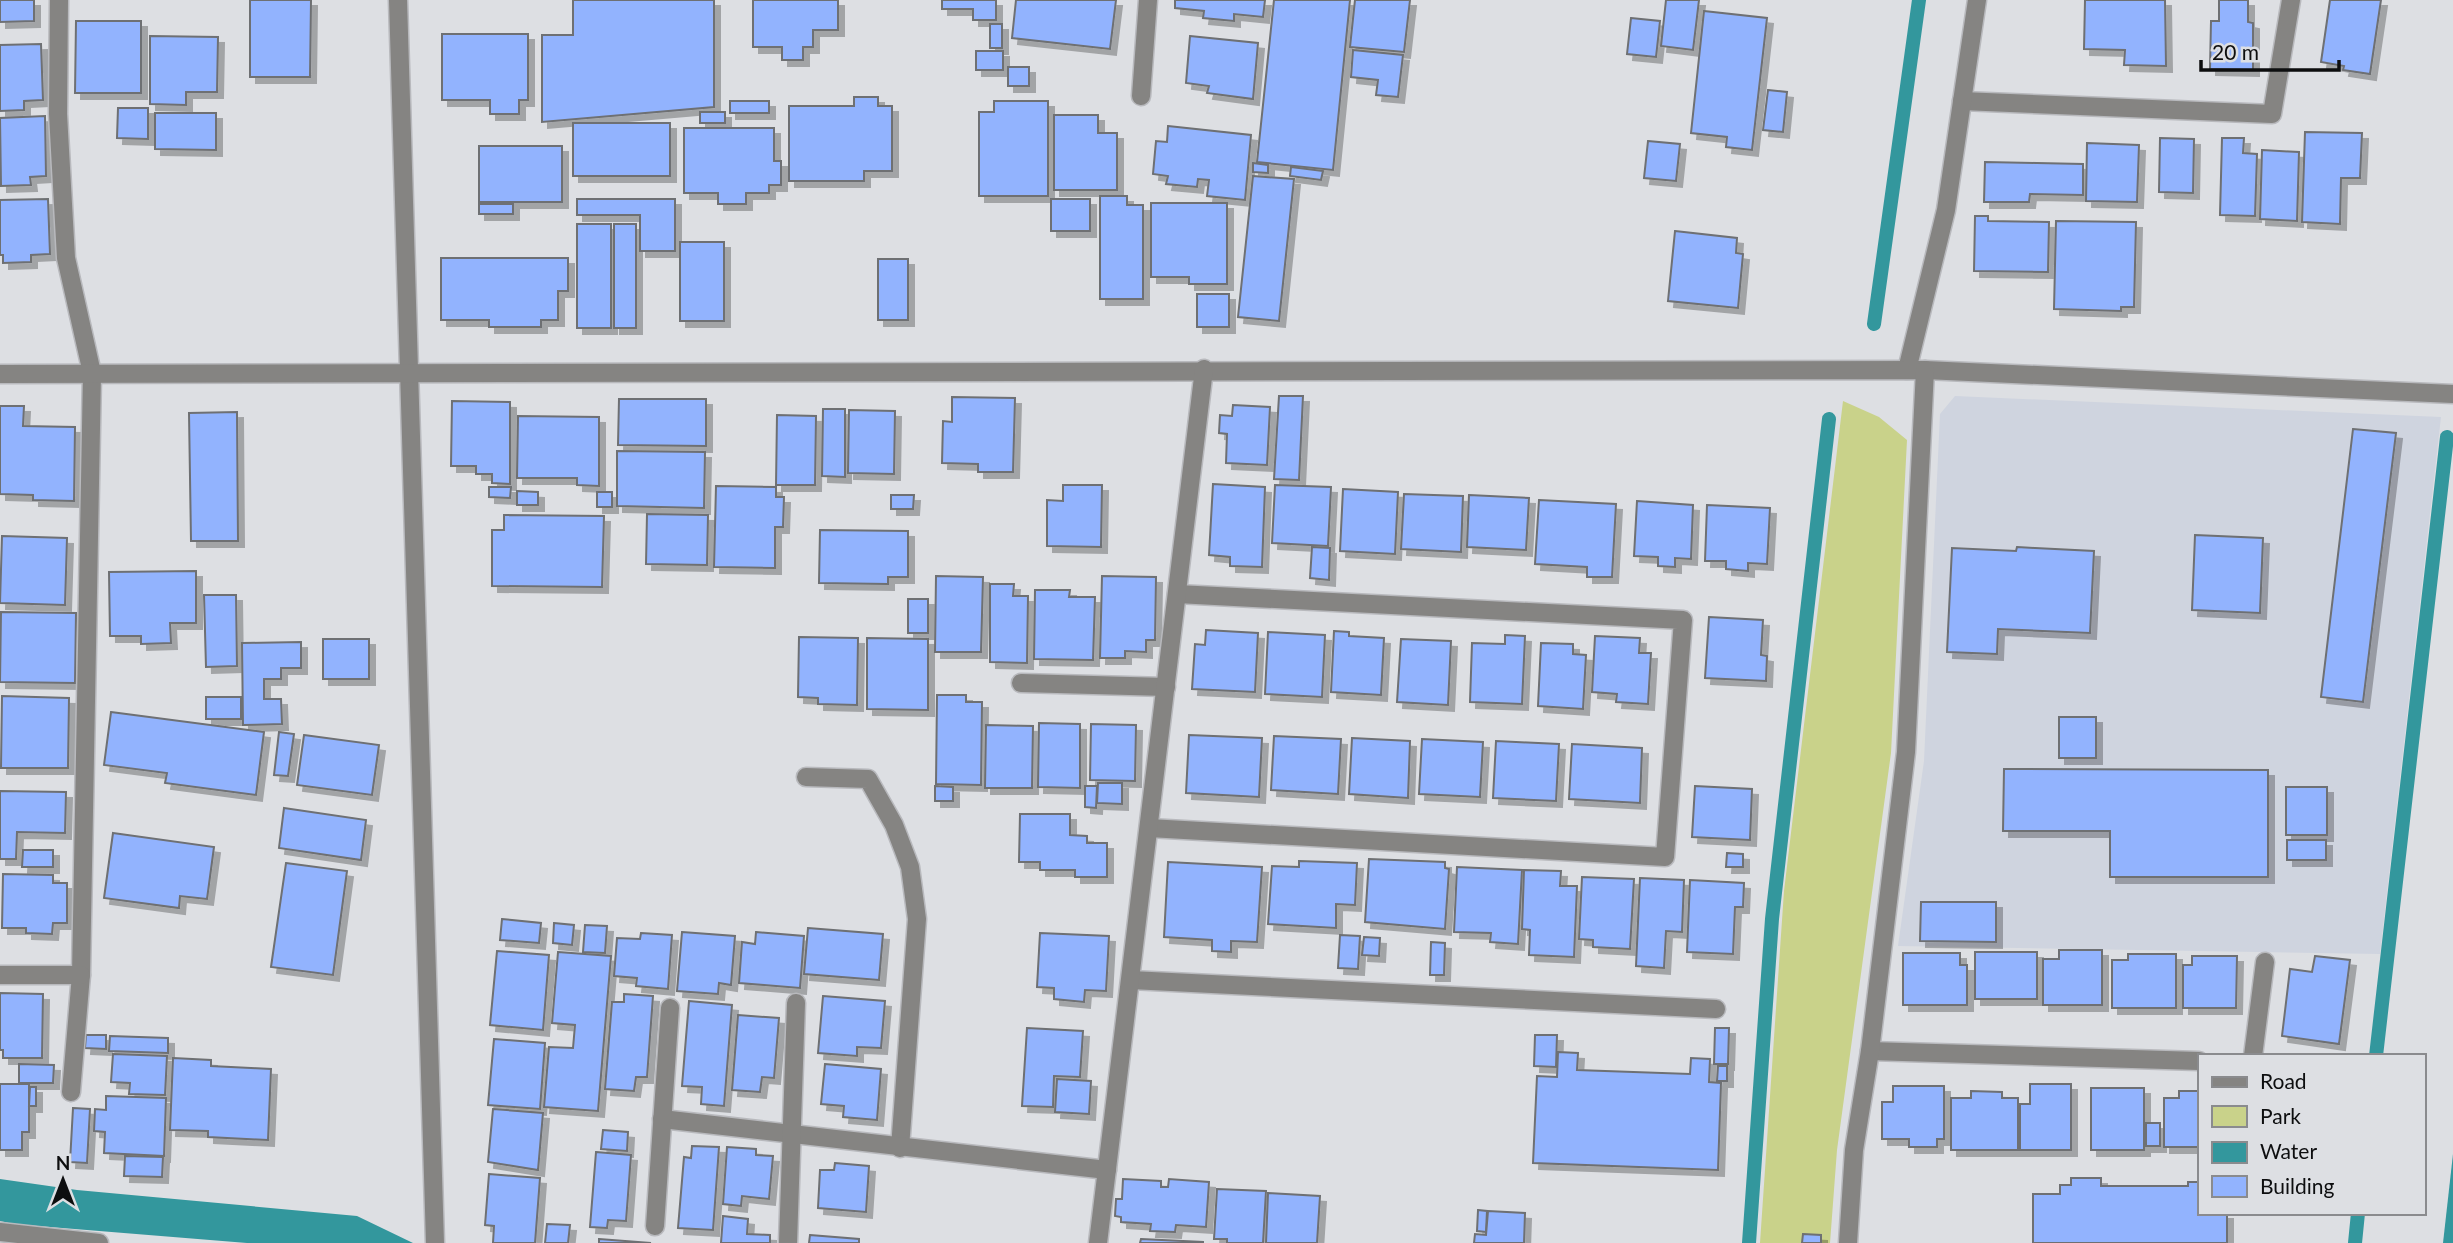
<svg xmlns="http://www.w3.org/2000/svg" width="2453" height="1243" viewBox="0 0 2453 1243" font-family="Lato,sans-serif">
  <defs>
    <filter id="shadow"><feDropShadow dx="6" dy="6" stdDeviation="0" flood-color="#0004"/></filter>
  </defs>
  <rect width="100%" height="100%" fill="#dddfe3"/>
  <polygon fill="#cfd4df" points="1955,396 2441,417 2380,954 1898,946 1924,761 1940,414"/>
  <polygon fill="#c9d28a" points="1843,401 1879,417 1907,440 1891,753 1837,1150 1830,1243 1760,1243 1784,891"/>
  <g fill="#33979d">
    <polygon points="2453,1154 2453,1243 2443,1243"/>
    <polygon points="0,1179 77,1190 357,1216 413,1243 247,1243 13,1224 0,1221"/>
  </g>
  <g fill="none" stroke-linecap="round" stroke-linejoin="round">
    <g stroke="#33979d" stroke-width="14">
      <polyline points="1874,324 1919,0"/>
      <polyline points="2376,1056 2447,437"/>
      <polyline points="1749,1243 1772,919 1829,419"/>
      <polyline points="2355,1243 2358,1213"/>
    </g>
  </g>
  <g fill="#92b3fe" stroke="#6e7073" stroke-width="2" filter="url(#shadow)">
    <polygon points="0,0 34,0 34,21 0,22"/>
    <polygon points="250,0 311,0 310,77 250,77"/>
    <polygon points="573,0 714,0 714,107 542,122 542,35 573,35"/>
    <polygon points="753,0 838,0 838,30 813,30 813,47 803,47 803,60 782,60 782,47 753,47"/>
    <polygon points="942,0 996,0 996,20 973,20 973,9 942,9"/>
    <polygon points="1016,0 1116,0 1110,49 1012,38"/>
    <polygon points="1175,0 1265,0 1263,17 1234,14 1234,21 1203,18 1204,11 1175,8"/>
    <polygon points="1274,0 1350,0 1333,170 1257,162"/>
    <polygon points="1355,0 1410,0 1404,52 1350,47"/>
    <polygon points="1666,0 1699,0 1693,50 1661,46"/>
    <polygon points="2085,0 2165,0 2166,66 2124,65 2125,50 2084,49"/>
    <polygon points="2219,0 2248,0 2248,22 2253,23 2253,70 2210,69 2211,21 2219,21"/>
    <polygon points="2330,0 2381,0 2370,74 2343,70 2344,66 2321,62"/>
    <polygon points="1704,11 1767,18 1752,150 1726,147 1727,137 1691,133"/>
    <polygon points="1631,18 1660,21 1656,57 1627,54"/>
    <polygon points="76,21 141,21 141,93 75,93"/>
    <rect x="990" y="24" width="12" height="24"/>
    <polygon points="442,34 528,34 528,100 519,100 519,114 490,114 490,100 442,100"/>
    <polygon points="150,36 218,37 217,92 186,92 186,105 150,104"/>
    <polygon points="1190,36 1258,43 1253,99 1207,93 1209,86 1186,83"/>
    <polygon points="41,44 43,100 24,101 24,110 0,111 0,45"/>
    <polygon points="1353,50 1403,55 1398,97 1376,95 1378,80 1351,77"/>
    <rect x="976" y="51" width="27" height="19"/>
    <rect x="1008" y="67" width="21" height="19"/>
    <polygon points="1768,90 1787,92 1783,132 1763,130"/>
    <polygon points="854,97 878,97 878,106 892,106 892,171 864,171 864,181 789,181 789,106 854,106"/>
    <rect x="730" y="101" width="39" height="12"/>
    <polygon points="994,101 1048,101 1048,196 979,196 979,112 994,112"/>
    <polygon points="118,108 148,108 148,139 117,138"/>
    <rect x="700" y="112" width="25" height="11"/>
    <polygon points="155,113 216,113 216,150 155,149"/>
    <polygon points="1054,115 1098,115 1098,133 1117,133 1117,190 1054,190"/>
    <polygon points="45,116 46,176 30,177 31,185 1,186 0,118"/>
    <rect x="573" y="123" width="97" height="53"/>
    <polygon points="1168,126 1251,135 1245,200 1207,196 1209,180 1198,179 1197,187 1166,184 1168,176 1153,174 1156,141 1167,142"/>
    <polygon points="684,128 774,128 774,161 781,161 781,185 769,185 769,193 746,193 746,204 718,204 718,193 684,193"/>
    <polygon points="2305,132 2362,133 2360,178 2341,178 2340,224 2302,222"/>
    <polygon points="2160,138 2194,139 2193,193 2159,192"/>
    <polygon points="2222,138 2244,138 2243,153 2257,154 2255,216 2220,215"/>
    <polygon points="1648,141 1680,144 1676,181 1644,178"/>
    <polygon points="2087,143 2139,145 2137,202 2086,201"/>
    <rect x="479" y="146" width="83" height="56"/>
    <polygon points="2262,150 2299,152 2297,221 2260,219"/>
    <polygon points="1985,162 2083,164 2083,195 2030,194 2029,202 1984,202"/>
    <polygon points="1253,163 1268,165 1268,173 1253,172"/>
    <polygon points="1291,167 1323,171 1321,180 1290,176"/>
    <polygon points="1253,176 1294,179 1279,321 1238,317"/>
    <polygon points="1100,196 1127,196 1127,205 1143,205 1143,299 1100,299"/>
    <polygon points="48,199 50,254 31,255 31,262 3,263 3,255 0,255 0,200"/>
    <polygon points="577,199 675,199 675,251 640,251 640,215 577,215"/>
    <rect x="1051" y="199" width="39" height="32"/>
    <polygon points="1151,203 1227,203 1227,284 1189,284 1189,277 1151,277"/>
    <rect x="479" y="204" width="34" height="10"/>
    <polygon points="1975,216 1988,216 1988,221 2049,222 2048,272 1974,271"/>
    <polygon points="2056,221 2136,222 2134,307 2121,307 2121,311 2054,309"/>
    <rect x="577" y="224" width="34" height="104"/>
    <rect x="614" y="224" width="22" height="104"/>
    <polygon points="1675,231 1737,238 1736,253 1743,254 1738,308 1668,301"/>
    <rect x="680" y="242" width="44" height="79"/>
    <polygon points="441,258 568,258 568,291 558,291 558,320 541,320 541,327 489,327 489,320 441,320"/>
    <rect x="878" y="259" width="30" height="61"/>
    <rect x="1197" y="294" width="32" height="33"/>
    <polygon points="1279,396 1303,396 1299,480 1274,479"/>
    <polygon points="952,397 1015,398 1013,472 978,472 978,464 942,463 943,421 952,422"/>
    <polygon points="619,399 706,399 706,446 618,445"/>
    <polygon points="452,401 510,402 510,484 492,483 492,474 476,474 476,466 451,466"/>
    <polygon points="1233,405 1270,407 1267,465 1226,463 1227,434 1219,433 1220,415 1232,416"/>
    <polygon points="0,406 24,406 23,426 75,427 74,501 33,500 33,495 0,494"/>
    <polygon points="823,409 845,409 845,477 822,476"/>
    <polygon points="849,410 895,411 894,474 848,473"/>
    <polygon points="237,412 238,541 191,541 189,413"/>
    <polygon points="777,415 816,416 815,485 776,485"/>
    <polygon points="518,416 599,417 599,486 577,485 577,478 517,478"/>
    <polygon points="2353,429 2396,433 2363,702 2321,697"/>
    <polygon points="617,451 705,452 704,508 617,506"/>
    <polygon points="1213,484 1265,487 1262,567 1230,566 1230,557 1209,555"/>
    <polygon points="1063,485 1102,485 1101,547 1047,546 1047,500 1063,501"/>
    <polygon points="1275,485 1331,487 1328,546 1272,543"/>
    <polygon points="716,486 776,487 776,497 784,497 783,527 775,527 775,568 714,567"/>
    <polygon points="489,487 511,487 510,498 489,497"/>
    <polygon points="1343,489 1398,492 1395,554 1340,551"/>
    <polygon points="517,491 538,492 538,505 517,505"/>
    <rect x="597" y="492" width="15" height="15"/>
    <polygon points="1404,494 1463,496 1461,552 1401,549"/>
    <polygon points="891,495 914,495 913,509 891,509"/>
    <polygon points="1469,495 1529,498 1526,550 1467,547"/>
    <polygon points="1539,500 1616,504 1612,577 1587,577 1587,567 1535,564"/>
    <polygon points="1637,501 1693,505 1691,559 1675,558 1675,567 1658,566 1658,557 1634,556"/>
    <polygon points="1707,505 1770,508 1767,564 1748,563 1748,571 1726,569 1726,561 1705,561"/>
    <polygon points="647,514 708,515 707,565 646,564"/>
    <polygon points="504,515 604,516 602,587 492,586 492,530 504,530"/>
    <polygon points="820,530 908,531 908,577 888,577 888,584 819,583"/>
    <polygon points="2195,535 2263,538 2260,613 2192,610"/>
    <polygon points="2,536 67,538 65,605 0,603"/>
    <polygon points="1312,547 1330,548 1329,580 1310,578"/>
    <polygon points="2017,547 2094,551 2090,633 1998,629 1997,654 1947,652 1952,548 2016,551"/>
    <polygon points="196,571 196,623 170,623 171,643 141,644 141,636 110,636 109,572"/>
    <polygon points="936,576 983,577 981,652 935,652"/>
    <polygon points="1102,576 1156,577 1155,640 1146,640 1146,652 1125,651 1125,658 1100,658"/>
    <polygon points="990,584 1014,584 1013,596 1028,596 1027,663 990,662"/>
    <polygon points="1035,590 1070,590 1069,597 1095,597 1093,660 1034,659"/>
    <polygon points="204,595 236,595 237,666 206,667"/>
    <rect x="908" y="599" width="20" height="34"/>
    <polygon points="1,612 76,613 75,683 0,682"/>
    <polygon points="1709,617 1763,620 1761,655 1767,656 1766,681 1705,678"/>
    <polygon points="1206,630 1258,633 1255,692 1192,689 1195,644 1205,645"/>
    <polygon points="1334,631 1349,632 1349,636 1384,638 1381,695 1331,692"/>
    <polygon points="1268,632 1325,635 1322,697 1265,694"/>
    <polygon points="1505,635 1525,636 1522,704 1470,702 1472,643 1505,644"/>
    <polygon points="1595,636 1640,638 1639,653 1651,653 1648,704 1616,702 1617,694 1592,692"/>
    <polygon points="799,637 858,638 857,705 818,704 818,698 798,697"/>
    <polygon points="867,638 928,639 928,710 867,709"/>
    <rect x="323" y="639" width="46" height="40"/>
    <polygon points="1401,639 1451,641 1448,705 1397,702"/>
    <polygon points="301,642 301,668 281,668 281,679 264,679 264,699 281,699 282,724 243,725 242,643"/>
    <polygon points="1541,643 1573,644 1573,654 1586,655 1583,709 1538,706"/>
    <polygon points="937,695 966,695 966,702 982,702 981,785 936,784"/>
    <polygon points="2,696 69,698 68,768 1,768"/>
    <rect x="206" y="697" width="35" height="22"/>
    <polygon points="111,712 264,732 256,795 165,783 167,773 104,765"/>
    <rect x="2059" y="717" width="37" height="41"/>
    <polygon points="1039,723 1080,724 1080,788 1038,787"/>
    <polygon points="1091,724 1136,725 1135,781 1090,780"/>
    <polygon points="986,725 1033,726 1032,788 985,788"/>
    <polygon points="279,732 294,734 288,776 274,775"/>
    <polygon points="304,735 379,745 372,795 297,785"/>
    <polygon points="1189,735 1262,738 1259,797 1186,793"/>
    <polygon points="1274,736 1341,739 1338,794 1271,790"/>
    <polygon points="1352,738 1410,741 1408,798 1349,794"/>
    <polygon points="1422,739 1483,742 1480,797 1419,794"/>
    <polygon points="1496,741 1559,744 1556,801 1493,798"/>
    <polygon points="1572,744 1642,748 1640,803 1569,799"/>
    <polygon points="2004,769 2268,770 2268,877 2110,877 2110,831 2003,831"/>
    <polygon points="1098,783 1122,783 1122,804 1097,803"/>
    <polygon points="935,786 953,787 953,801 935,801"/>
    <polygon points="1085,786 1097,786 1096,808 1085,807"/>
    <polygon points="1695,786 1752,789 1750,840 1692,837"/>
    <rect x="2286" y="787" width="41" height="48"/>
    <polygon points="0,791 66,792 65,833 17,832 16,859 0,859"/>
    <polygon points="284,808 366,820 361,860 279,848"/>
    <polygon points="1020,814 1070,814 1070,835 1087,836 1087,843 1107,843 1107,877 1075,877 1075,870 1040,870 1040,862 1019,862"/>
    <polygon points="113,833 214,847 207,899 180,896 179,908 104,898"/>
    <rect x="2287" y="840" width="39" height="20"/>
    <polygon points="23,850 53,850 53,867 22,867"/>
    <polygon points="1727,853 1743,854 1743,867 1726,867"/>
    <polygon points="1369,859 1445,862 1445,868 1449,869 1445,929 1365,922"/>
    <polygon points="1299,861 1357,863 1355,905 1336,904 1336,928 1268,924 1272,866 1299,867"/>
    <polygon points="1168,862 1262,867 1257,942 1231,941 1231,952 1212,951 1212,940 1164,937"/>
    <polygon points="286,863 347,871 333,975 271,967"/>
    <polygon points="1457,867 1522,870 1518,944 1490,942 1491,933 1454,932"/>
    <polygon points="1524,870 1561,871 1560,886 1577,886 1574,957 1529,955 1530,930 1522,929"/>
    <polygon points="3,874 53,875 53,883 67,883 67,923 53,923 52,934 26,933 26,928 2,928"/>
    <polygon points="1582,877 1634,879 1630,949 1593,947 1593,940 1579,939"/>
    <polygon points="1640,878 1684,880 1682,932 1666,931 1664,968 1636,966"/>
    <polygon points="1690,880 1744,883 1743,907 1735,907 1733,954 1687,952"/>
    <polygon points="1921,902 1996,902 1996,942 1920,941"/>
    <polygon points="502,919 541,923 539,943 500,940"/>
    <polygon points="554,923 574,925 572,945 553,943"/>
    <polygon points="585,925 607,926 605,953 583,952"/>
    <polygon points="808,928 883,934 879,980 804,974"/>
    <polygon points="682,932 735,936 731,985 719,983 718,994 677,991"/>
    <polygon points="756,932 804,936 800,988 739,983 742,942 755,944"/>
    <polygon points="641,933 672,935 668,989 636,986 637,978 614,976 617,938 640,939"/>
    <polygon points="1040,933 1109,936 1106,991 1085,990 1084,1002 1054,999 1054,988 1037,987"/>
    <polygon points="1340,935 1360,936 1358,969 1338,968"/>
    <polygon points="1364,937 1380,938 1379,956 1362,955"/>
    <polygon points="1431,942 1445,943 1444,975 1430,975"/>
    <polygon points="2059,950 2102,950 2102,1005 2043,1005 2043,959 2059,959"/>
    <polygon points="497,951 549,955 543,1030 490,1025"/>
    <polygon points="558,952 611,956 598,1111 544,1107 549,1047 573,1048 575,1025 552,1023"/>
    <rect x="1975" y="952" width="62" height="47"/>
    <polygon points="1903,953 1960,953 1960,965 1967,965 1967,1005 1903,1005"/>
    <polygon points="2128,954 2176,954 2176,1008 2112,1008 2112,960 2128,960"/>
    <polygon points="2192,956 2237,956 2236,1008 2183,1008 2183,965 2192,965"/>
    <polygon points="2315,956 2350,960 2339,1044 2282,1036 2290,969 2312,972"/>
    <polygon points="0,993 43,994 42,1058 3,1058 3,1050 0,1050"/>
    <polygon points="624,994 653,996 647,1077 636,1077 634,1091 605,1089 612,1002 624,1002"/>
    <polygon points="823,996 885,1001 881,1048 857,1047 857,1056 818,1053"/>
    <polygon points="689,1001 732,1005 724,1106 701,1104 702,1087 682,1086"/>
    <polygon points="738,1015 779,1018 774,1078 762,1077 760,1092 732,1090"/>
    <polygon points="1027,1028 1083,1031 1080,1077 1054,1076 1053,1107 1022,1106"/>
    <polygon points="1715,1028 1729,1028 1728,1064 1714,1064"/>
    <polygon points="86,1035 106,1035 106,1049 85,1048"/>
    <polygon points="1535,1035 1557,1035 1556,1067 1534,1066"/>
    <polygon points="110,1036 168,1038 168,1053 109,1051"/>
    <polygon points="494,1039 545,1043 540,1109 488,1105"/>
    <polygon points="1558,1052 1578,1053 1577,1070 1690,1074 1691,1058 1710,1059 1709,1082 1721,1083 1718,1170 1533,1163 1537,1076 1557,1077"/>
    <polygon points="113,1054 167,1056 165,1095 129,1094 130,1083 111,1082"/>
    <polygon points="173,1058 211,1060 211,1066 271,1069 268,1140 208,1137 208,1131 170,1130"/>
    <polygon points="19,1064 54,1065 53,1083 19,1083"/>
    <polygon points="825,1064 881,1069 877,1120 843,1117 844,1106 821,1104"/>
    <polygon points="1718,1066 1727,1066 1727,1081 1717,1081"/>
    <polygon points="1057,1079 1091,1081 1089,1114 1055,1112"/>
    <polygon points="0,1084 29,1084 29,1132 22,1132 22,1150 0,1150"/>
    <polygon points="2030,1084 2071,1084 2071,1150 2020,1150 2020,1104 2030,1104"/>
    <polygon points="1893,1086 1944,1086 1944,1139 1937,1139 1937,1147 1909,1147 1909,1139 1882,1139 1882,1102 1893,1102"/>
    <polygon points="30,1087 36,1087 36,1106 29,1106"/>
    <rect x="2091" y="1088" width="53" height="62"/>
    <polygon points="1971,1091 2002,1092 2002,1098 2018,1098 2018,1150 1951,1150 1951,1098 1971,1098"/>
    <polygon points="2179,1091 2199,1091 2199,1147 2164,1147 2164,1098 2179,1098"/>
    <polygon points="106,1096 166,1098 164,1156 104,1153 105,1132 94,1131 95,1109 106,1110"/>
    <polygon points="73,1108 90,1109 87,1163 70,1162"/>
    <polygon points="493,1109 543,1113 538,1170 488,1162"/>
    <rect x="2146" y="1123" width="14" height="23"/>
    <polygon points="603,1130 628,1132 627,1151 601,1149"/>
    <polygon points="692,1146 719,1147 713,1230 678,1228 684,1157 691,1158"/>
    <polygon points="727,1147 756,1149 756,1155 773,1156 769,1199 742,1196 741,1206 723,1204"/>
    <polygon points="596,1152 631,1155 626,1221 608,1220 607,1228 590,1227"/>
    <polygon points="125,1156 163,1157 162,1177 124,1176"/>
    <polygon points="835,1163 869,1166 866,1212 818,1208 820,1170 834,1170"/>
    <polygon points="489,1174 540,1178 535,1243 493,1243 494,1226 485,1225"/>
    <polygon points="2071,1178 2101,1178 2101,1186 2188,1186 2188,1182 2199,1182 2199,1213 2227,1213 2227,1243 2033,1243 2033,1194 2060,1194 2060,1185 2071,1185"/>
    <polygon points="1123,1179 1161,1181 1161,1187 1168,1187 1169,1179 1209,1182 1206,1227 1176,1225 1175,1232 1150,1231 1151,1224 1121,1222 1121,1217 1115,1216 1116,1199 1122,1199"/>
    <polygon points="1217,1189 1266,1191 1263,1243 1227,1243 1227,1239 1214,1239"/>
    <polygon points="1268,1193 1320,1196 1317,1243 1266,1243"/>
    <polygon points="1478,1210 1487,1211 1486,1232 1477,1231"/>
    <polygon points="1488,1211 1525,1213 1524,1243 1474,1243 1475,1234 1486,1235"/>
    <polygon points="723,1216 748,1219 747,1234 770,1235 770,1243 721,1243"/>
    <polygon points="547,1224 570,1225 568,1243 545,1243"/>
    <polygon points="1803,1234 1821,1235 1821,1243 1802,1243"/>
    <polygon points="810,1235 859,1239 859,1243 809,1243"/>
    <polygon points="599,1239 651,1243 599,1243"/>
    <polygon points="1141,1239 1203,1242 1203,1243 1140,1243"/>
  </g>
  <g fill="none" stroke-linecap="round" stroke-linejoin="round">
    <defs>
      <g id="minor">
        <polyline points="59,0 58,114 66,258 92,373 81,975 71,1092"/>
        <polyline points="398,0 435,1243"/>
        <polyline points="1141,96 1148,0"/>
        <polyline points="1962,101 2272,114 2291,0"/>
        <polyline points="1907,370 1946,210 1977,0"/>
        <polyline points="0,374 1925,370 2453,394"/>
        <polyline points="1021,683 1166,687"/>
        <polyline points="806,777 868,779 894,825 910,867 917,919 900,1148"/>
        <polyline points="1149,828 1665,857 1683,620 1177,594"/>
        <polyline points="0,975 81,975"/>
        <polyline points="1131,980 1716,1009"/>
        <polyline points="1870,1051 2199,1061"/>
        <polyline points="2253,1056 2265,962"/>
        <polyline points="662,1119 1107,1170"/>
        <polyline points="655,1226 670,1008"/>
        <polyline points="0,1232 99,1243"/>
        <polyline points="788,1243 796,1003"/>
        <polyline points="1098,1243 1204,369"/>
        <polyline points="1848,1243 1854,1150 1870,1051 1906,752 1925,370"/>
      </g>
    </defs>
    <use href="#minor" stroke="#b8b9bd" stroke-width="21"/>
    <use href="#minor" stroke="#858482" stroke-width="18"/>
  </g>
  <rect x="2198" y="1054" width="228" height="161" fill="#dddfe3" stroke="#8a8b8e" stroke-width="2"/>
  <rect x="2212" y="1077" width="35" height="10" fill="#858482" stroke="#8a8b8e" stroke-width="2"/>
  <text x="2260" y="1089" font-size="21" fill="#0d0e0f">Road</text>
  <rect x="2212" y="1106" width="35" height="21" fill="#c9d28a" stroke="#8a8b8e" stroke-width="2"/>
  <text x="2260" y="1124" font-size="21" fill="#0d0e0f">Park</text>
  <rect x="2212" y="1142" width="35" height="21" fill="#33979d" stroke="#8a8b8e" stroke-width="2"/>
  <text x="2260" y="1159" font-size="21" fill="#0d0e0f">Water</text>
  <rect x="2212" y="1176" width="35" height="21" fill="#92b3fe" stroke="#8a8b8e" stroke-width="2"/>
  <text x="2260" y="1194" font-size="21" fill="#0d0e0f">Building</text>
  <g transform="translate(63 1180)" stroke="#dddfe3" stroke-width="5" paint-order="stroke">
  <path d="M0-5L12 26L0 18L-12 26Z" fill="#0d0e0f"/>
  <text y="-10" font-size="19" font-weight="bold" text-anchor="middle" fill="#0d0e0f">N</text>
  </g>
  <path d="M2201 60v10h138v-10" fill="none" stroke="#0d0e0f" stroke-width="3.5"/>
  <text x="2212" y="60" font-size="21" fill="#0d0e0f" stroke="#dddfe3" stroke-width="5" paint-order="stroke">20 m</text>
</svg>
